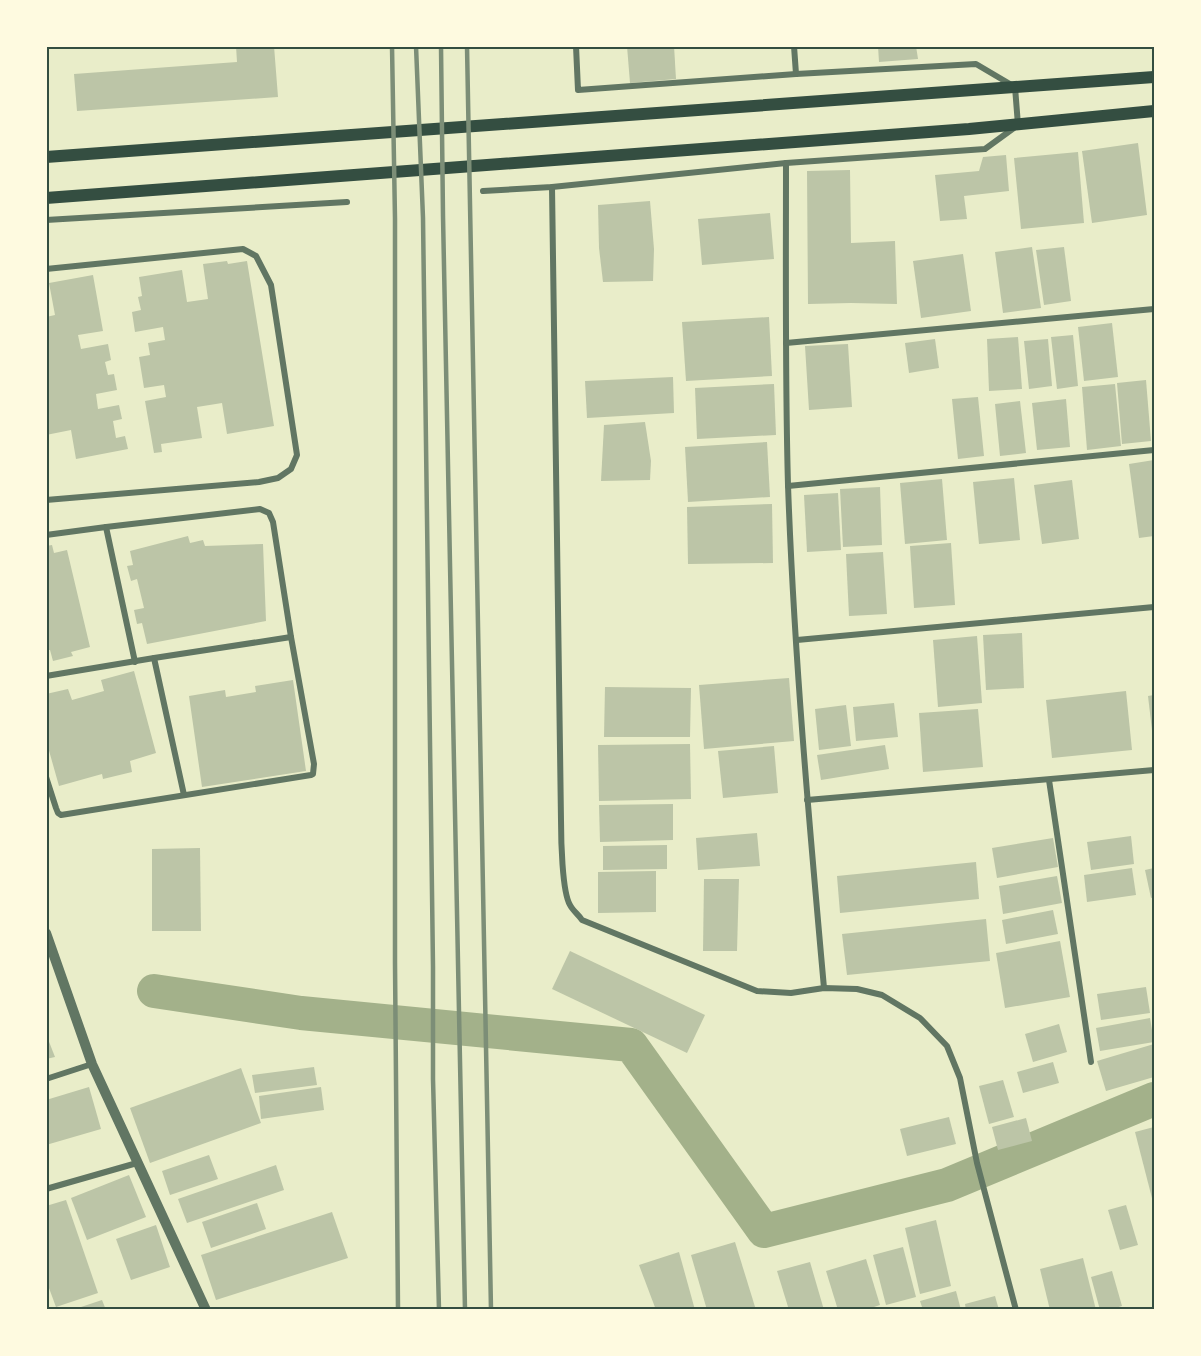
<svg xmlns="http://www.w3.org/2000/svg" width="1201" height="1356" viewBox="0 0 1201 1356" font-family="'PT Sans Narrow',sans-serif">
  <rect width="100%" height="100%" fill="#e9edc9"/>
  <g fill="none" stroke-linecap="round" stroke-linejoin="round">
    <polyline stroke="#a3b18a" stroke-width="34" points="154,991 301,1013 631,1045 764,1231 947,1185 1154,1099"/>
  </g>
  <g fill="#bcc5a7">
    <polygon points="236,46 274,46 278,97 77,111 74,74 237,62"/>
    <polygon points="627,46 674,46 676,79 630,83"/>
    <polygon points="878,46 916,46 918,59 879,62"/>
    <polygon points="1138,143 1147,215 1092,223 1082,151"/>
    <polygon points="1078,152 1084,223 1021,229 1014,158"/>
    <polygon points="1006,155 1009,191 964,196 967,219 940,221 935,175 979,171 983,157"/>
    <polygon points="850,170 851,243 895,241 897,304 851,303 808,304 807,171"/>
    <polygon points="650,201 654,249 653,281 603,282 599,248 598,205"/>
    <polygon points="770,213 774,259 702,265 698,219"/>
    <polygon points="1032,247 1041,308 1003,313 995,252"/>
    <polygon points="1064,247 1071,301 1044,305 1036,250"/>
    <polygon points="963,254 971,311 921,318 913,261"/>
    <polygon points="227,261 228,264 247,261 274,426 227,434 222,403 197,407 202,438 161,444 162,452 154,453 145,401 166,397 164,385 144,388 139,357 150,355 148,343 165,340 163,327 135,332 132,312 141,310 138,297 142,296 139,277 182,270 187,302 208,299 203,264"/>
    <polygon points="93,275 103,331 78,335 81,349 108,344 111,360 105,362 108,375 114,374 117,390 96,394 98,409 119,405 122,419 113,421 116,438 125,436 128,449 76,459 71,430 46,435 46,317 55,315 49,283"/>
    <polygon points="769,317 772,376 686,381 682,322"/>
    <polygon points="1112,323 1118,377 1084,381 1078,327"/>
    <polygon points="1073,335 1078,386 1057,389 1051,337"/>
    <polygon points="1018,337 1022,389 989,391 987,339"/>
    <polygon points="935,339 939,368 909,373 905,343"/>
    <polygon points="1048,339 1052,386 1029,389 1024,341"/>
    <polygon points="848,344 852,407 809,410 805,346"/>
    <polygon points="673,377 674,413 587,418 585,381"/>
    <polygon points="1146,380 1151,441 1122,444 1117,383"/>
    <polygon points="774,384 776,435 697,439 695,388"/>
    <polygon points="1115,384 1121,446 1087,450 1082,387"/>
    <polygon points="978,397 984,456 958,459 952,399"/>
    <polygon points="1066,399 1070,447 1037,450 1032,403"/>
    <polygon points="1020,401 1026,453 1000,456 995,404"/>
    <polygon points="645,422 651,461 650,480 601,481 604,425"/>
    <polygon points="767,442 770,497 688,502 685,447"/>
    <polygon points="1154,460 1154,536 1139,538 1129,464"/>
    <polygon points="1014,478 1020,540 979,544 973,482"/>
    <polygon points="942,479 947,540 905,544 900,483"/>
    <polygon points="1072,480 1079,539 1042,544 1034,485"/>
    <polygon points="880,487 882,545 843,547 840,489"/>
    <polygon points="838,493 841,550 807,552 804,495"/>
    <polygon points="772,504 773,563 688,564 687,507"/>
    <polygon points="188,536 190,543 203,540 205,546 263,544 266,621 147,644 142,623 137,624 134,610 144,608 137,579 131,581 127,566 133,565 130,551"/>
    <polygon points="951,543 955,605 914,608 910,546"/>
    <polygon points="52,545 54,553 67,550 90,647 71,652 73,656 53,661 50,650 46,650 46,546"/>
    <polygon points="883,552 887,614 849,616 846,554"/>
    <polygon points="1022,633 1024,688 986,690 983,635"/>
    <polygon points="977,636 982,703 938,707 933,640"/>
    <polygon points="134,671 156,753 130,761 132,772 103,779 102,774 59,786 46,740 46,694 68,689 72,700 104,691 101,680"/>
    <polygon points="789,678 794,741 704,749 699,685"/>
    <polygon points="293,680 306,771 202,787 189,696 225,690 226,697 256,692 255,686"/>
    <polygon points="605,687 691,688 690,737 604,737"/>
    <polygon points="1126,691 1132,750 1052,758 1046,700"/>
    <polygon points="1154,695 1154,739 1153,739 1148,696"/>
    <polygon points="894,703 898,737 856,741 853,707"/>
    <polygon points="846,705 851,746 819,750 815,709"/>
    <polygon points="978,709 983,767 923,772 919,713"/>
    <polygon points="690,744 691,799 599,801 598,745"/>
    <polygon points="885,745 889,769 821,780 817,755"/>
    <polygon points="774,746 778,793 723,798 718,751"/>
    <polygon points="673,804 673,840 600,842 599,805"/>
    <polygon points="757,833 760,866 698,870 696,838"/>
    <polygon points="1131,836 1134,864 1091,870 1087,842"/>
    <polygon points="1053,838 1058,867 997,878 992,848"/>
    <polygon points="667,845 667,869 603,870 603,846"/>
    <polygon points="200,848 201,931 152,931 152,849"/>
    <polygon points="976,862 979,899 840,913 837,876"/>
    <polygon points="1132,868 1136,895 1087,902 1084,875"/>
    <polygon points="1154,868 1154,897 1151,898 1145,870"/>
    <polygon points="656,871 656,912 598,913 598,872"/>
    <polygon points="1057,876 1062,903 1003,914 999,886"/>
    <polygon points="704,879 739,879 737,951 703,951"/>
    <polygon points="1053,910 1058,934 1006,944 1002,920"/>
    <polygon points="986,919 990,961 847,975 842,934"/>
    <polygon points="1060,941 1070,997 1005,1008 996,953"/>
    <polygon points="570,951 705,1015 687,1053 552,989"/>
    <polygon points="1146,987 1150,1013 1101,1020 1097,994"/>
    <polygon points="1150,1018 1154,1042 1100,1051 1096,1028"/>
    <polygon points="1059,1024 1067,1052 1033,1062 1025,1034"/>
    <polygon points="46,1034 55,1057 46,1059"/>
    <polygon points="1154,1044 1154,1077 1106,1091 1097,1061"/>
    <polygon points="1053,1062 1059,1083 1023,1093 1017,1072"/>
    <polygon points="314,1067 317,1085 255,1093 252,1075"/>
    <polygon points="241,1068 261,1123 150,1163 130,1108"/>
    <polygon points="1003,1080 1014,1117 989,1124 979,1086"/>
    <polygon points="89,1087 101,1129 46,1145 46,1100"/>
    <polygon points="321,1087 324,1110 261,1119 259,1096"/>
    <polygon points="949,1117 956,1144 907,1156 900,1129"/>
    <polygon points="1026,1118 1032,1141 998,1150 992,1127"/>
    <polygon points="1154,1127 1154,1206 1135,1132"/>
    <polygon points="209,1155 218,1179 170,1195 162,1171"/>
    <polygon points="276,1165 284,1190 187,1223 178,1199"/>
    <polygon points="129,1175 146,1217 87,1240 71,1198"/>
    <polygon points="66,1200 98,1293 56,1307 46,1280 46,1206"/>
    <polygon points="257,1203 266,1229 211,1248 202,1222"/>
    <polygon points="1126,1205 1138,1245 1120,1250 1108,1210"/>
    <polygon points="332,1212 348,1258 216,1300 201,1255"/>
    <polygon points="936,1220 951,1286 920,1294 905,1228"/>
    <polygon points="156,1225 170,1267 131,1280 116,1239"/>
    <polygon points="735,1242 756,1310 707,1310 691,1255"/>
    <polygon points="903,1247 916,1297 886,1305 873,1255"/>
    <polygon points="679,1252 695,1310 656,1310 639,1265"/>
    <polygon points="1083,1258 1096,1310 1050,1310 1040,1269"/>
    <polygon points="866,1259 880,1305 865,1310 838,1310 826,1271"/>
    <polygon points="810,1262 824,1310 789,1310 777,1271"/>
    <polygon points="1112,1271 1122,1306 1109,1310 1100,1310 1091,1277"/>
    <polygon points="956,1291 961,1310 923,1310 920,1301"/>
    <polygon points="995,1296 999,1310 966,1310 965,1304"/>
    <polygon points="102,1300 106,1310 75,1310 75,1309"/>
  </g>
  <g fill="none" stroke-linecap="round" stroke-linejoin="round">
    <g stroke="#617663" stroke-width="6">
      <polyline points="794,46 796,74"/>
      <path d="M786 163C786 271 785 378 788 485 794 653 809 821 824 988"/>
      <path d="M552 187 561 820C561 838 562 892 570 905 573 911 579 915 582 920L757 991 791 993 824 988 857 989 882 995 920 1018 947 1046 960 1078 977 1163 1016 1310"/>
      <polyline points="483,191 552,187 786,163 985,149 1018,125 1015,87 976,64 796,74 578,90 576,46"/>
      <polyline points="46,220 347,202"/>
      <polyline points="46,269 243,249 256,256 271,285 297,455 291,469 278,478 259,482 46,500"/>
      <polyline points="786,343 1154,309"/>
      <polyline points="788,486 1154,450"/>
      <polyline points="106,527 135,662"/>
      <polyline points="46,535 106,527 260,509 269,513 273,522 291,637 154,658 46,676"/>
      <polyline points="797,640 1154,607"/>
      <polyline points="154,658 184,795"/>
      <polyline points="46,777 56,808 58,813 61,815 311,775 313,774 314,764 291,637"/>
      <polyline points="1049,780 1091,1062"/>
      <polyline points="807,800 1154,770"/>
      <polyline points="46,1079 92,1064"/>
      <polyline points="46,1189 137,1163"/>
      <polyline points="1153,1310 1154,1309"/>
    </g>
    <polyline stroke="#617663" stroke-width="10" points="46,933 92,1064 206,1310"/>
    <g stroke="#344e41" stroke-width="12">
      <polyline points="46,157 1154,77"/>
      <polyline points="46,198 969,129 1154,111"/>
    </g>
    <g stroke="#7c8e77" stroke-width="4.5">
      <polyline points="392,46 395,219 395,963 398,1310"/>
      <polyline points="416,46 423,218 433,967 433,1079 439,1310"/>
      <polyline points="441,46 443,216 465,1310"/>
      <polyline points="467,46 491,1310"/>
    </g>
  </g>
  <rect width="1201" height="1356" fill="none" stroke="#fefae0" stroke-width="96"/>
  <rect x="48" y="48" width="1105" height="1260" fill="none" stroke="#344e41" stroke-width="2"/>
</svg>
